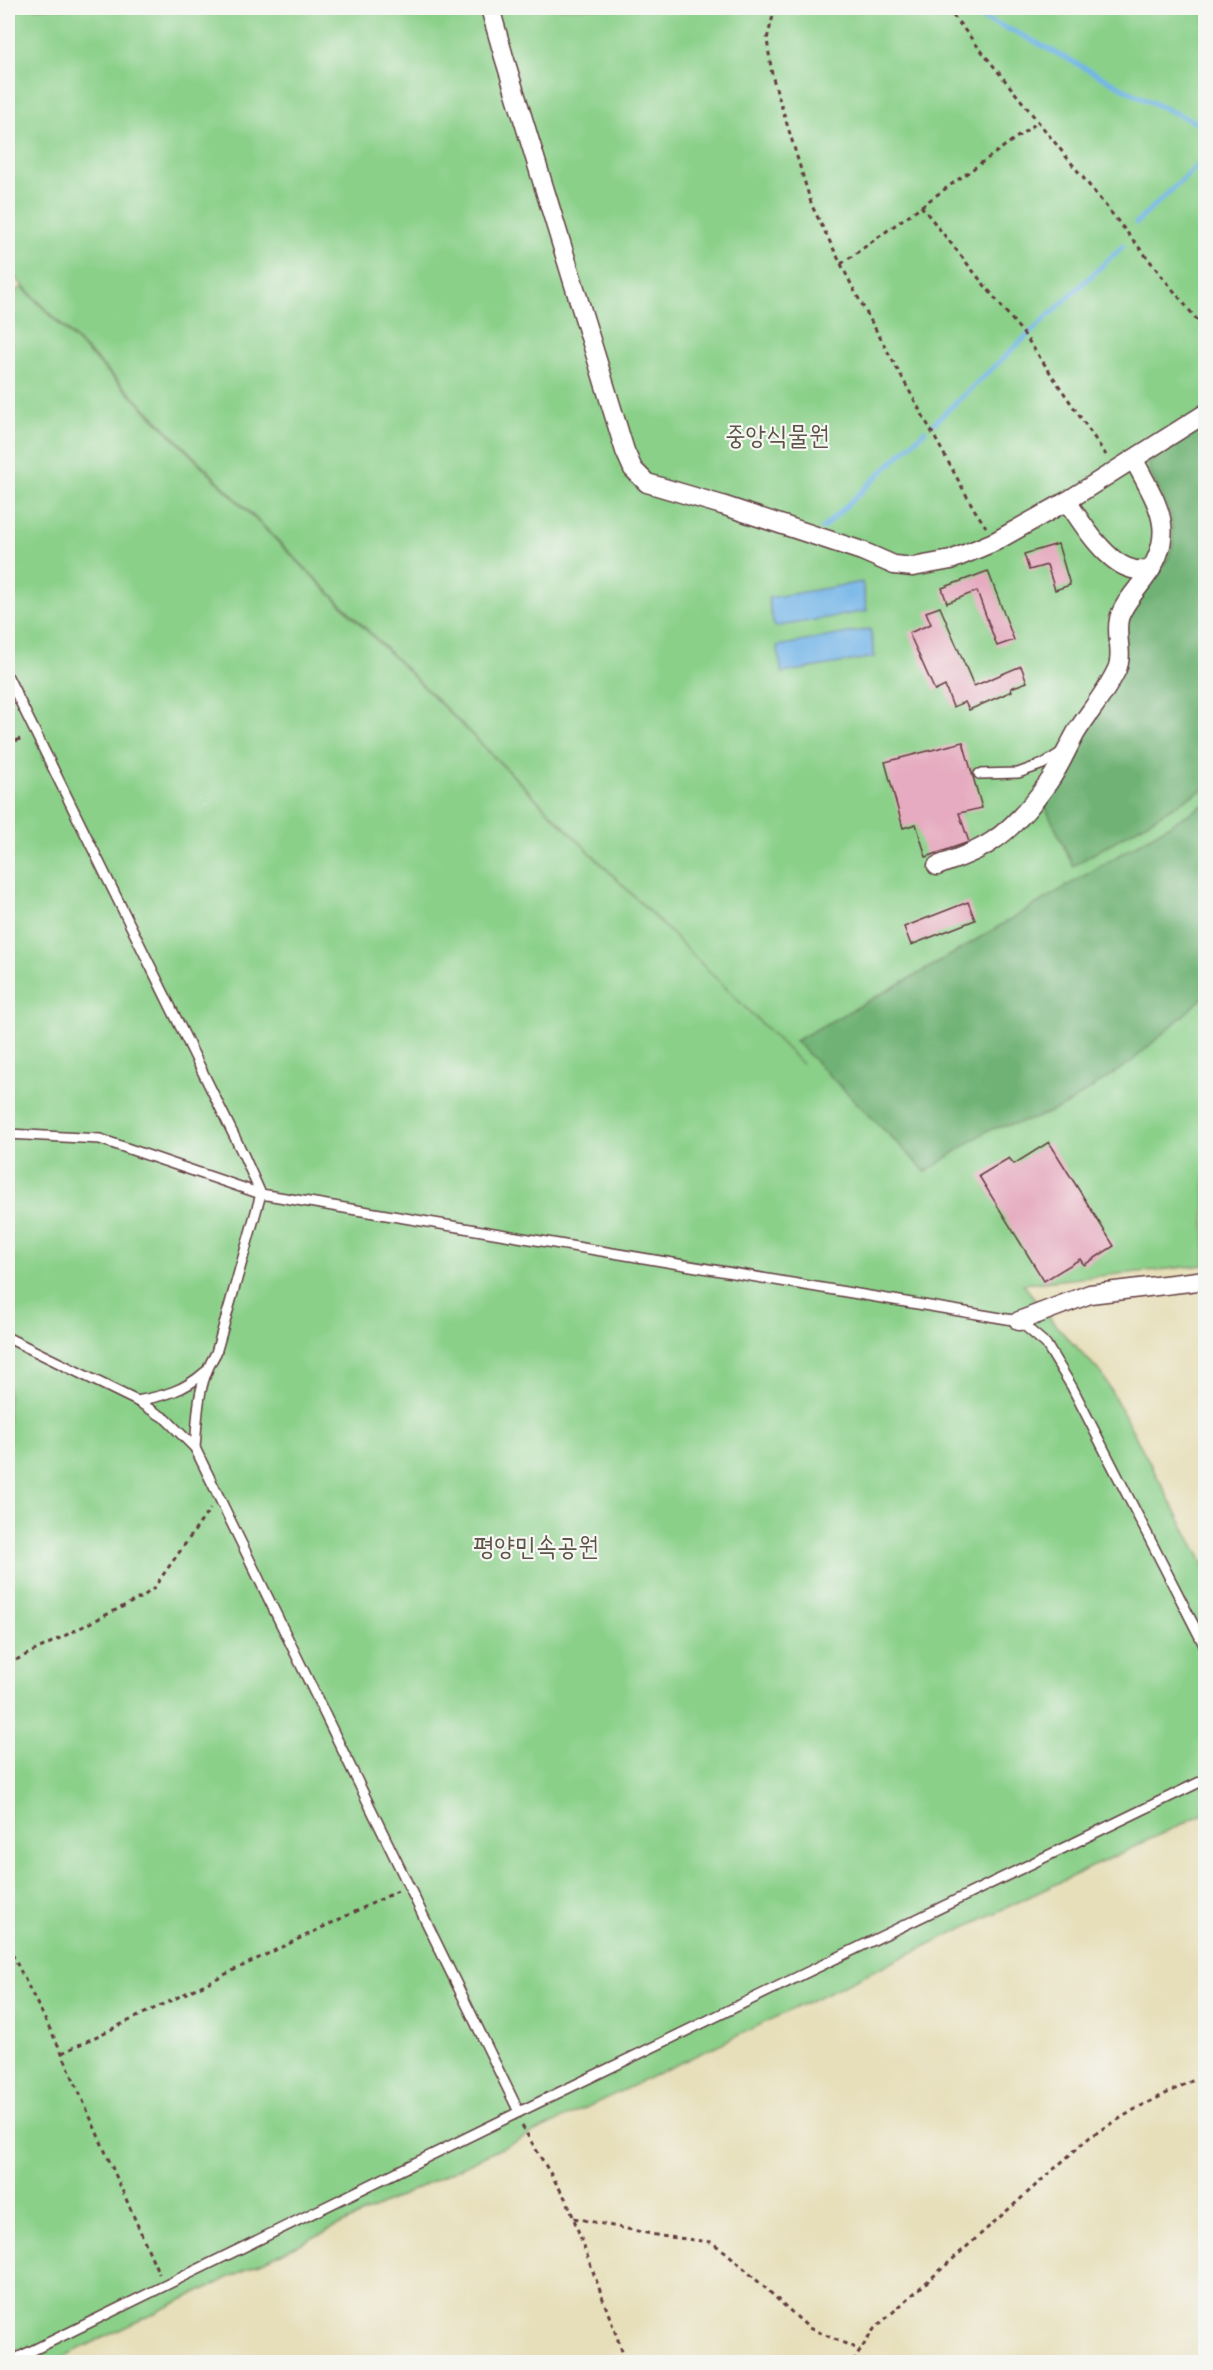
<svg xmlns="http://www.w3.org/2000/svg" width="1213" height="2370" viewBox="0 0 1213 2370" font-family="Itim,'Poor Story',sans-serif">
  <rect width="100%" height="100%" fill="#f6f6f2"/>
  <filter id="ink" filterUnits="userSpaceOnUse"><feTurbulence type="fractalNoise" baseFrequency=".0167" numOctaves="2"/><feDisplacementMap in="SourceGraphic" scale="12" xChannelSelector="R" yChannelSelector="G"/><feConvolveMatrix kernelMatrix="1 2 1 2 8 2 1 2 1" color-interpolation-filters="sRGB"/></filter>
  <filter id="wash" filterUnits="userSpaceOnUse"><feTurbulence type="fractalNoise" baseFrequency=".008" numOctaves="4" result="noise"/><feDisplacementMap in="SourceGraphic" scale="24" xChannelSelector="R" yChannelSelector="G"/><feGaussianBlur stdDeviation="1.35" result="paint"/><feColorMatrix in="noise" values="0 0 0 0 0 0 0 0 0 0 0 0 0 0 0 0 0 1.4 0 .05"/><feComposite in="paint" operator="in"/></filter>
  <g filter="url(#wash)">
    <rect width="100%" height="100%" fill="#e7dfba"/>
    <polygon fill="#8ad089" stroke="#6a785a" stroke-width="1.5" points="8,8 1205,8 1205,1265 1023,1284 1057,1327 1102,1374 1205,1566 1205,1813 52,2362 8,2362 8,297 22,287 802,1064 8,271"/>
    <g fill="#6fb275" stroke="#5c6850" stroke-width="1.5">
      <polygon points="1205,422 1205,788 1073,866 1044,804 1050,789 1120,673 1126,620 1135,603 1169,557 1173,544 1171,516 1150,471 1149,464 1156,456"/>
      <polygon points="1205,804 1205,996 1131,1062 1065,1106 1031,1120 988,1130 926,1172 795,1041 932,966"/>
    </g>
    <g fill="#73b5e8" stroke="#5e6a8a" stroke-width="1.5">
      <polygon points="862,582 867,611 774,627 768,598"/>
      <polygon points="870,629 875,657 782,673 777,646"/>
    </g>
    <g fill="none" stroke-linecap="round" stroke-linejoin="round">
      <g stroke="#73b5e8" stroke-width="5">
        <polyline points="959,8 1020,34 1144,99 1206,127"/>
        <polyline points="1136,223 1206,158"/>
        <polyline points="934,423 1123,246"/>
        <polyline points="822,529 925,431"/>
      </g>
    </g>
    <g id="blocks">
      <g fill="#e6abc0">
        <polygon points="1058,544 1070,585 1055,590 1047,565 1029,570 1024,554"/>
        <polygon points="988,571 1014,640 997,646 977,591 947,603 942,588"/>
        <polygon points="940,607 974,686 1021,666 1027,682 1011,688 1012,691 969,710 965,702 953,707 945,686 935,691 909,633 931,624 926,612"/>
        <polygon points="963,742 982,808 959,813 969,842 926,857 916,824 903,828 885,762"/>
        <polygon points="968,902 975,920 911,945 904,927"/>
        <polygon points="1049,1142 1114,1246 1084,1265 1080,1259 1044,1281 979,1176 1009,1158 1014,1164"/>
      </g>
    </g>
  </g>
  <g filter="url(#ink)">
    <use href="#blocks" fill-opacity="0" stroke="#623c40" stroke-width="1.5"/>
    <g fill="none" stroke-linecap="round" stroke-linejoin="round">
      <defs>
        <g id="service">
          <polyline points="8,677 244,1156 261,1194"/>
          <polyline points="979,774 1018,773 1043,764 1062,752"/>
          <polyline points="8,1134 100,1139 261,1194"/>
          <polyline points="8,1338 137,1401 166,1419 195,1448 519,2112"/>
          <path d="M137 1401C163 1396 184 1391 205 1372"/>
          <path d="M195 1448C198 1412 197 1384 216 1353L261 1194 1019 1321 1046 1344 1072 1387 1206 1649"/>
          <polyline points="9,2362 519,2112 1206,1779"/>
        </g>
        <g id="minor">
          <polyline points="490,8 504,57 625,451 633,469 647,483 722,505 862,551 894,565 913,567 951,560 996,541 1067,501 1206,413"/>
          <path d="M1067 501C1081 522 1106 563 1132 569 1137 571 1145 570 1151 570"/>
          <path d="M937 866C955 859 975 853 991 842 1013 828 1033 804 1048 783 1060 767 1067 748 1077 731 1090 711 1107 691 1117 669 1124 653 1115 636 1119 619 1122 606 1135 592 1143 581 1179 533 1159 507 1134 460"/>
          <polyline points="1019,1321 1090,1294 1206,1280"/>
        </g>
      </defs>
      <use href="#service" stroke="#623c40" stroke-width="12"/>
      <use href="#minor" stroke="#623c40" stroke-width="21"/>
      <g stroke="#623c40" stroke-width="3" stroke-dasharray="4.5 4.5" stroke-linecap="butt">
        <polyline points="775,8 767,39 772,75 812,206 854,290 974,509 986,527"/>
        <polyline points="947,8 1206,331"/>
        <polyline points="921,206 1026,337 1106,455"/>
        <polyline points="841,264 1038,122"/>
        <polyline points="8,745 22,738"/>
        <polyline points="8,1664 142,1597 153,1589 210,1509"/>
        <polyline points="8,1946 62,2053 159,2274"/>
        <polyline points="62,2053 398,1891"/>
        <polyline points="522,2126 568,2203 626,2362"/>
        <polyline points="574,2218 661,2236 711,2242 727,2253 809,2328 860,2350"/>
        <polyline points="853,2362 874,2329 1090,2137 1137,2108 1206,2074"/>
      </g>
      <use href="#service" stroke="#fff" stroke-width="9"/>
      <use href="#minor" stroke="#fff" stroke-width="18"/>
    </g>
  </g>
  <g text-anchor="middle" stroke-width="4.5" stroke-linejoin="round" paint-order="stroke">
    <g font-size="26" fill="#5d5447" stroke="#f6f6f2">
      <text x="777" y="444">중앙식물원</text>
      <text x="536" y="1555">평양민속공원</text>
    </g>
  </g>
  <rect width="1213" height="2370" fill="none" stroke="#f6f6f2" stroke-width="30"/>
</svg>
